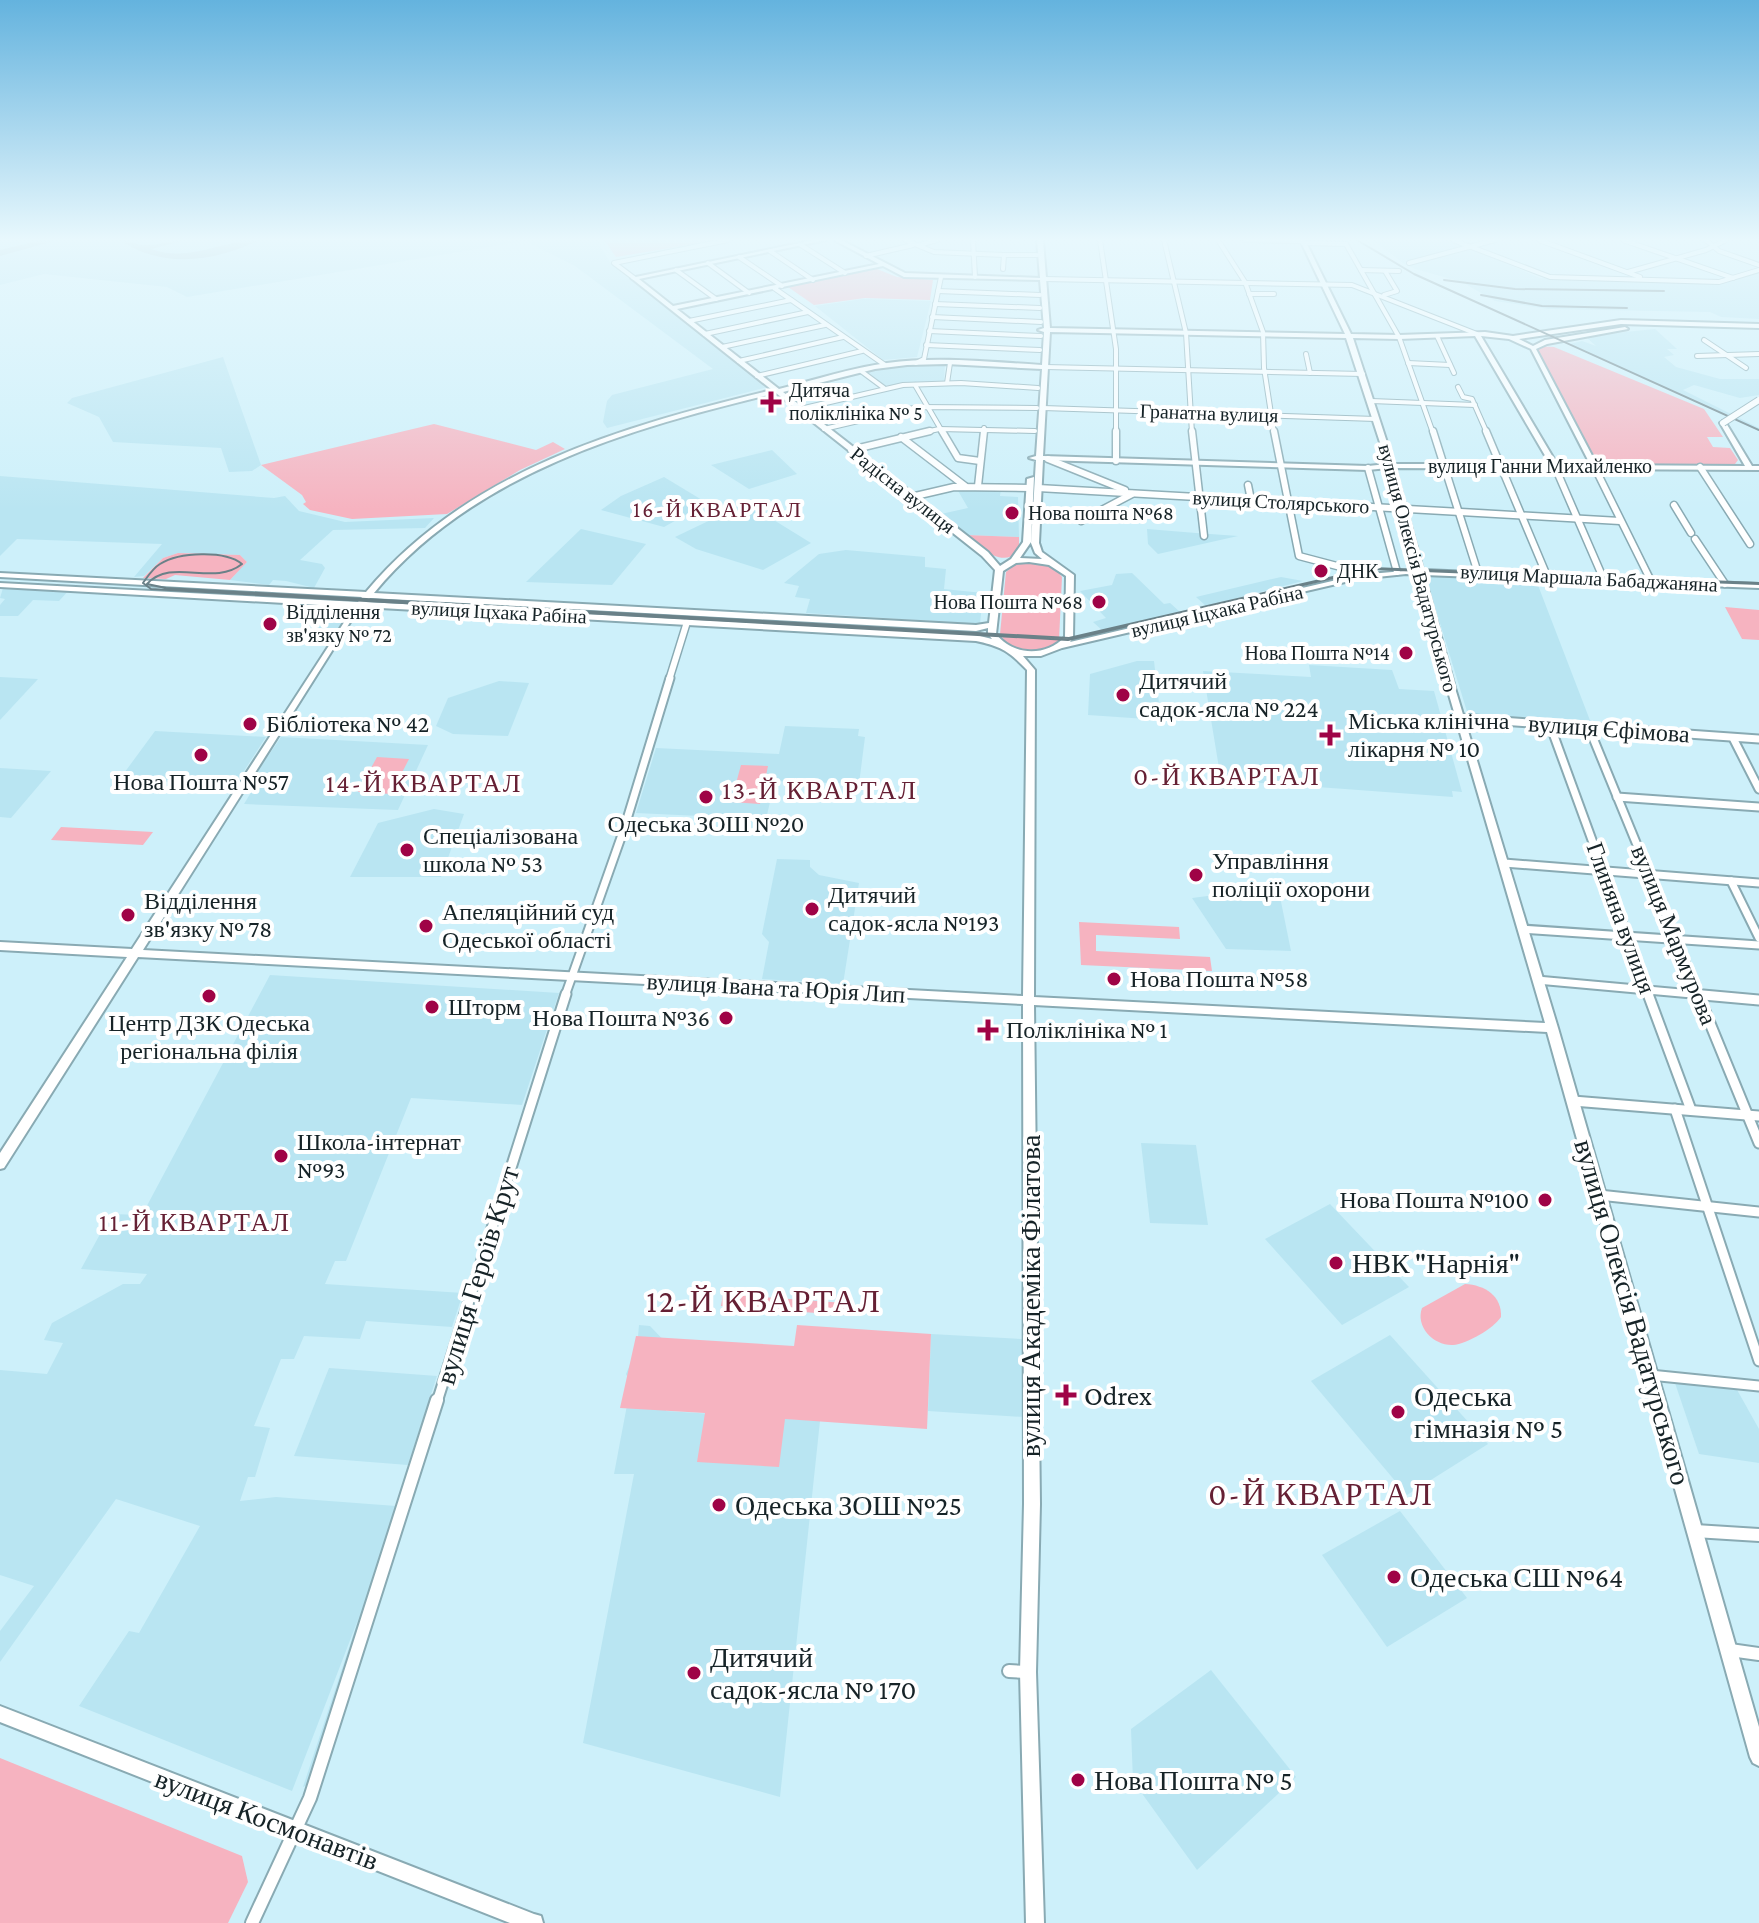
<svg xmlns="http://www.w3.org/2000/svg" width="1759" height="1923" viewBox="0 0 1759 1923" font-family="'Crimson Pro',serif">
  <rect width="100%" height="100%" fill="#cdf0fa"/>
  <g fill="#b9e5f2">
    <polygon points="0,240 597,240 611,264 768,387 607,428 603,422 607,401 612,395 713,369 575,266 525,241 187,297 167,287 44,274 0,285"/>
    <polygon points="1373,240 1449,240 1468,248 1406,263 1472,249 1540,278 1720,282 1759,270 1759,319 1721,317 1710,312 1549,309 1495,301 1462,282 1415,269 1403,263"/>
    <polygon points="863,299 931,301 917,357 883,360 815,306"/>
    <polygon points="1655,329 1677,349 1667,349 1674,355 1664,357 1676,367 1720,379 1759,379 1759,395 1740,398 1694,385 1683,390 1759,428 1759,431 1570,344 1582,341 1596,346 1585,336"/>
    <polygon points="223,357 261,465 252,471 229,472 221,448 113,442 99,417 67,403 72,398"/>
    <polygon points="945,364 944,381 885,386 867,372 886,367"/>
    <polygon points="772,450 797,474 749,489 711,465"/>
    <polygon points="0,476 274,498 285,496 299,511 345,522 434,518 425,528 333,530 300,560 322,564 325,568 314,588 286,581 273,580 269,585 230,580 247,562 240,555 178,553 163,558 144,576 134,577 162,544 17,539 0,556"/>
    <polygon points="664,477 707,503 664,527 601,510 621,496"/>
    <polygon points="1001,488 1000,496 1018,497 1019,537 966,535 941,514 968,508 957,489"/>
    <polygon points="746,503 811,543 763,570 696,549 675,537"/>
    <polygon points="581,529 646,544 612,585 526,582"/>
    <polygon points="1147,529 1196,533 1238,536 1158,554 1148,544"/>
    <polygon points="846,550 925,557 925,567 946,569 944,589 983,593 980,624 806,613 810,599 795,597 799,586 784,583 819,554"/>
    <polygon points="1132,573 1164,604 1170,603 1180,612 1102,630 1093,622 1106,618 1080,591 1112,585 1116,574"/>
    <polygon points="1425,574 1536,580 1591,723 1468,715"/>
    <polygon points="1281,577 1303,581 1206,606 1196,597"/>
    <polygon points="3,588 69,590 59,601 33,600 18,616 0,616 0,605 5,599 0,598"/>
    <polygon points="310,604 341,607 348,614 337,630 318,629 324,620 302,618"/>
    <polygon points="1137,661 1154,661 1161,720 1088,715 1090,674"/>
    <polygon points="1309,665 1392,670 1399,689 1434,691 1462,792 1452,791 1453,797 1221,780 1203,671 1311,677"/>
    <polygon points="0,677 38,679 0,720"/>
    <polygon points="499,681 529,683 508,736 453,734 436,726 448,698"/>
    <polygon points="785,726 859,729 858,736 865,737 859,784 775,781 766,819 636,813 656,748 779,754"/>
    <polygon points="155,731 266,737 235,785 119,780"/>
    <polygon points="281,737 428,745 398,810 244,804 250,794 242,794"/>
    <polygon points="0,768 51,771 11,818 0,817"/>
    <polygon points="434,809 464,814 441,877 350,877 378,823"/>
    <polygon points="777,859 810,860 810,867 819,875 859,883 843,984 762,979 769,942 762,934"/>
    <polygon points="1278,887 1291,951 1226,949 1192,898"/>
    <polygon points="270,975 559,993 522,1105 411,1098 346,1261 335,1261 325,1284 463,1293 452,1327 366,1321 360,1339 304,1336 294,1359 281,1359 254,1426 270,1428 255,1477 248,1477 240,1501 276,1497 396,1506 390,1525 392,1533 309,1784 303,1787 359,1617 292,1791 79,1706 129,1631 139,1633 200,1526 116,1499 0,1662 0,1631 34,1586 0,1575 0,1370 47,1374 63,1343 44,1340 52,1323 123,1284 140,1284 147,1274 81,1269 111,1214 142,1215"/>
    <polygon points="1141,1143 1196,1145 1208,1225 1150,1223"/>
    <polygon points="1330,1204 1409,1287 1342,1325 1265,1239"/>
    <polygon points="639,1325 650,1326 672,1349 666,1411 820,1421 780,1797 583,1743 634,1474 614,1474 631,1384 626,1374 637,1348"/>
    <polygon points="931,1334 1022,1339 1023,1417 928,1411"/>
    <polygon points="1390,1335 1488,1444 1407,1495 1311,1381"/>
    <polygon points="329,1368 437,1376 408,1465 294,1456"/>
    <polygon points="1675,1383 1736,1388 1759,1429 1759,1463 1699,1454"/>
    <polygon points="1400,1511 1467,1598 1387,1647 1322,1555"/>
    <polygon points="1211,1670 1296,1777 1197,1870 1133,1781 1131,1729"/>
  </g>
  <g fill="#f6b3c0">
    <polygon points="604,240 718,240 616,257"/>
    <polygon points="872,267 897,277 933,280 930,300 865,298 814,305 788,287"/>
    <polygon points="1536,346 1554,347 1704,409 1723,437 1707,437 1713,447 1730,448 1738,460 1735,464 1598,464"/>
    <polygon points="434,424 536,450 553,442 565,449 520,470 447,514 352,519 310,510 303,504 306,502 302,495 261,465"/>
    <path d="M966 535 1019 537V551C1001 569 981 547 966 535Z"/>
    <polygon points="178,553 240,555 247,562 230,580 175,575 166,579 143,578 163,558"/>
    <path d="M1030 562 1054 567 1062 577 1059 640C1043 655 1011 654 1000 634L1006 572 1015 565Z"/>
    <polygon points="1725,607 1759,610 1759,640 1742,639"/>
    <polygon points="377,757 409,759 391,794 358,792"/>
    <polygon points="741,765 768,766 760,804 731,802"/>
    <polygon points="61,827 153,832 143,845 51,840"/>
    <polygon points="1079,922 1179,927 1180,939 1096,935 1096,951 1210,957 1212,971 1081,965"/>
    <path d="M1465 1284C1485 1285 1502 1296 1501 1317 1494 1328 1467 1344 1453 1345 1434 1346 1415 1327 1422 1308Z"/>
    <polygon points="723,1294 845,1303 844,1315 721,1306"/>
    <polygon points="797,1325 931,1334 927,1429 785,1419 779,1467 697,1462 705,1413 620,1408 636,1336 794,1346"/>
    <polygon points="0,1758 242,1856 248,1882 228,1923 0,1923"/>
  </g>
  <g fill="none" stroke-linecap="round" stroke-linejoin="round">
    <g fill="#9cb8c1" fill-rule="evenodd">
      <polygon points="42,240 58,240 0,256 0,250"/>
      <path d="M120 240C129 240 138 246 146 245 160 245 173 240 187 240L151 249C190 263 221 240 259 240 216 262 161 269 120 240Z"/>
    </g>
    <defs>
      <g id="street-far4">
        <polyline points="905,240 934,252 1004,255 1003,269"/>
        <polyline points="973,240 975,277"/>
        <polyline points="1100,240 1116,349 1116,433"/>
        <polyline points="1164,240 1186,333 1192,433"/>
        <polyline points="1218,240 1245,282 1263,332 1264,368 1274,433"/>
        <polyline points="1245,240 1303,241"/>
        <polyline points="1453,240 1550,277 1719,282 1759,270"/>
        <polyline points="1539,240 1640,277"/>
        <polyline points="1623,240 1733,278"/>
        <polyline points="1706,240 1719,251 1759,265"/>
        <polyline points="1303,243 1346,244 1399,337 1433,433"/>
        <polyline points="801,245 845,273"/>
        <polyline points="919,245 937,240"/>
        <polyline points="770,251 813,280"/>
        <polyline points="1004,255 1037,255"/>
        <polyline points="866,256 913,245"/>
        <polyline points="739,257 782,286"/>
        <polyline points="708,263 749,293"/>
        <polyline points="1409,263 1495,240"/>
        <polyline points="676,270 716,299"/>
        <polyline points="1361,270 1399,271"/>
        <polyline points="1628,272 1706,250 1726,240"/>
        <polyline points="634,278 614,263 728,240"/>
        <polyline points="1044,279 1352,285 1477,334"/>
        <polyline points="774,288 885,365"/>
        <polyline points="938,291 1040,295"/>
        <polyline points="1249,294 1274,294"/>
        <polyline points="1384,295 1397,291 1385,271"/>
        <polyline points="935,304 1040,308"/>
        <polyline points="932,317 1041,322"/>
        <polyline points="689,321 791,300"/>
        <polyline points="929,331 1041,336"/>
        <polyline points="705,334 808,312"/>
        <polyline points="1437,336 1454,373"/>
        <polyline points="1704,340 1746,368"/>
        <polyline points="926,345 1040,350"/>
        <polyline points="722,347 825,325"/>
        <polyline points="1306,354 1310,373"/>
        <polyline points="1697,356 1759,354"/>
        <polyline points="739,361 843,337"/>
        <polyline points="916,363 924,359 941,277"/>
        <polyline points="1408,363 1450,365"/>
        <polyline points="1045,367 1363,374"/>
        <polyline points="861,371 884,388"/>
        <polyline points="757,376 862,351"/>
        <polyline points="947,383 950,363"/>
        <polyline points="915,385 943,433"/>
        <polyline points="1458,387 1463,397 1472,399 1487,433"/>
        <polyline points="1371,401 1475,405"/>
        <polyline points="1043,408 1376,419"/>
        <polyline points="800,409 903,385 961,383 1038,388"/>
        <polyline points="824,429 918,407 1037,408"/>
        <polyline points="921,433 939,429 1035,431"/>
        <polyline points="983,433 984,428"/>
      </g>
      <g id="street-far3">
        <polyline points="942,431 958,458 980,461"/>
        <polyline points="1116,431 1116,461"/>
        <polyline points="1192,431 1204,536"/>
        <polyline points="1274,431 1299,556 1371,575"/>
        <polyline points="1433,431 1478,573"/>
        <polyline points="1486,431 1547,576"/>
        <polyline points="901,437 965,486"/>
        <polyline points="851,450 930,431"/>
        <polyline points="1048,459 1125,490"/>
        <polyline points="1555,467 1604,580"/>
        <polyline points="1700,467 1750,544"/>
        <polyline points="1368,468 1397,572"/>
        <polyline points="1595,468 1651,581"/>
        <polyline points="1248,485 1251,500"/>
        <polyline points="978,486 984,431"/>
        <polyline points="1038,488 1620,521"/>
        <polyline points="911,497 954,487 1030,488"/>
        <polyline points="1674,505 1691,533"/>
        <polyline points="1081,521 1132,494"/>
        <polyline points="1695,539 1725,584"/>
        <polyline points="669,680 687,622"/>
      </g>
      <g id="street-far2">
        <polyline points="1459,718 1759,739"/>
        <polyline points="1550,725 1649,996"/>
        <polyline points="1589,728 1699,996"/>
        <polyline points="1733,738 1759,789"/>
        <polyline points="1617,797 1759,807"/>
        <polyline points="1504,863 1759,883"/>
        <polyline points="1731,881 1759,938"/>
        <polyline points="1522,929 1759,945"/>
        <polyline points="1537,980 1714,996"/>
        <polyline points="565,996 624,829 670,678"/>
      </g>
      <g id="street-far1">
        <polyline points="1648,994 1691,1110"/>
        <polyline points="1692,994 1759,1000"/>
        <polyline points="1698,994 1759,1143"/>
        <polyline points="1573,1101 1759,1116"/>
        <polyline points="1675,1109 1759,1361"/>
        <polyline points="1599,1195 1759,1212"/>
        <polyline points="1650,1375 1759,1386"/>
        <polyline points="437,1402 566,994"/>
      </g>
      <g id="street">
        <polyline points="1695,1531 1759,1535"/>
        <polyline points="1730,1650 1759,1654"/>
        <polyline points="1009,1671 1027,1672"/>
        <polyline points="252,1923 310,1798 437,1400"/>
      </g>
      <g id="secondary">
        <path d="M814 240H826L639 279 673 306 879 264 834 240H841L905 273 1040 278 1037 240H1043L1050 328 1345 334 1300 240H1305L1351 334 1399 335 1485 332 1513 336 1621 320 1759 324V328L1621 324 1519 339 1533 346 1545 340 1625 327 1628 329 1547 344 1536 349 1597 465 1745 466 1720 423 1723 421 1726 423 1752 466H1759V470L1395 468 1423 570 1759 584V588L1424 575 1455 688 1558 1028 1759 1727V1766L1753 1763 1750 1757 1547 1032 1034 1005 1040 1504 1036 1672 1044 1923H1026L1020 1672 1024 1504 1023 1004 138 957 4 1168 0 1169V1153L127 957 0 950V942L132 949 354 607 0 587V583L358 602 362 597 0 577V573L366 592C468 470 623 426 772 390L631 278ZM883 266 904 277 1040 280 1044 328 1038 330 1044 332 1042 365C990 362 938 356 887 363 850 368 815 380 779 389L677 309ZM1050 332 1346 338 1387 464 1368 466 1043 456ZM1475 336 1550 464H1394L1353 338 1399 339ZM1481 336 1509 339 1531 349 1590 464H1557ZM946 364 1042 369 1036 456 1029 458 1036 460 1031 543 1035 553 1042 559 1020 558 1031 542 1034 477 1027 479 1023 542 1011 559 1000 566 988 552 783 392 875 369 907 365ZM776 393 982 556 995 570 989 623 976 625 374 593C473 473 630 428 776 393ZM1043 460 1368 470 1388 468 1415 570 1358 575 1070 642 1073 638 1074 575 1042 552 1039 543ZM1029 562 1049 565 1066 576 1065 637C1045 657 1014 656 996 634L1003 571 1016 563ZM1406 574 1416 575 1447 688 1545 1023 1034 997 1035 670 1023 656H1041L1062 648 1358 579ZM370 598 976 631 988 628V634L992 639 976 635 366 602ZM362 607 976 641C1001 646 1010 652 1027 670L1023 996 143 950 354 616Z"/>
        <polygon points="0,1706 534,1914 541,1916 543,1923 510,1923 0,1722"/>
      </g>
    </defs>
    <use href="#street-far4" stroke="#89aab3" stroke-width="6"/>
    <use href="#street-far3" stroke="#89aab3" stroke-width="9"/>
    <use href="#street-far2" stroke="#89aab3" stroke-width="11"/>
    <use href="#street-far1" stroke="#89aab3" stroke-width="13"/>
    <use href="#street" stroke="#89aab3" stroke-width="16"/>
    <use href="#secondary" stroke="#89aab3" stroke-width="4"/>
    <use href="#street-far4" stroke="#fff" stroke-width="4"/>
    <use href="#street-far3" stroke="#fff" stroke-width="6"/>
    <use href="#street-far2" stroke="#fff" stroke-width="7"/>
    <use href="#street-far1" stroke="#fff" stroke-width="9"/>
    <use href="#street" stroke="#fff" stroke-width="12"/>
    <use href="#secondary" fill="#fff" fill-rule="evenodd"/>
    <path stroke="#6a8188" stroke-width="2" d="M1759 583 1372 568 1069 638 166 588 147 584C172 557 213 587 242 564 225 550 179 552 160 564 153 568 148 576 143 583L151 589 1068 640 1372 569 1759 584"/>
    <g stroke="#6a8188" stroke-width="2">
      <polyline points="1357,240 1414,274 1759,430"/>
      <polyline points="1444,280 1515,289 1664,291"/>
      <polyline points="1481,295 1542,306 1627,308"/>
    </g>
    <defs>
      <polyline id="secondary-bridge" points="1723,423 1759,400"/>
    </defs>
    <use href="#secondary-bridge" stroke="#89aab3" stroke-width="8" stroke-linecap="butt"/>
    <use href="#secondary-bridge" stroke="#fff" stroke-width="6"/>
  </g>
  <linearGradient id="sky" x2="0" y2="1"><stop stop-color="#64b3de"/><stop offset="0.47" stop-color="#e8f8fd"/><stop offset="1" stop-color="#e8f8fd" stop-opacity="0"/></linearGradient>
  <rect width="1759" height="510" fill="url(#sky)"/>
  <g fill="#9f0346" stroke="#fff" stroke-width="3">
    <path d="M767 390h8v8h8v8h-8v8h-8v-8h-8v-8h8z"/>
    <circle cx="1012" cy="513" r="8"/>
    <circle cx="1321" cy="571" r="8"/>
    <circle cx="1099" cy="602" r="8"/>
    <circle cx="270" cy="624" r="8"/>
    <circle cx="1406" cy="653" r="8"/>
    <circle cx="1123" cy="695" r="8"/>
    <circle cx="250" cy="724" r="8"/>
    <path d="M1326 723h8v8h8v8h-8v8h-8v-8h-8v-8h8z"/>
    <circle cx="201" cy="755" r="8"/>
    <circle cx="706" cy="797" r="8"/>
    <circle cx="407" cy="850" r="8"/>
    <circle cx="1196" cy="875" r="8"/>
    <circle cx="812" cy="909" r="8"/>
    <circle cx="128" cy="915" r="8"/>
    <circle cx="426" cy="926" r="8"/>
    <circle cx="1114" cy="979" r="8"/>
    <circle cx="209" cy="996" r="8"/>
    <circle cx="432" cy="1007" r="8"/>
    <circle cx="726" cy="1018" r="8"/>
    <path d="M984 1018h8v8h8v8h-8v8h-8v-8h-8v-8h8z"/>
    <circle cx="281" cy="1156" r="8"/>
    <circle cx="1545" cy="1200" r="8"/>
    <circle cx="1336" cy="1263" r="8"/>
    <path d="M1062 1383h8v8h8v8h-8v8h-8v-8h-8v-8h8z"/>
    <circle cx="1398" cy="1412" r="8"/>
    <circle cx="719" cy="1505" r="8"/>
    <circle cx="1394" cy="1577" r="8"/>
    <circle cx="694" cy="1673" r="8"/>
    <circle cx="1078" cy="1780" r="8"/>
  </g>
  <g text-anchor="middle" stroke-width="8" stroke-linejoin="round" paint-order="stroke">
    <g font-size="20" fill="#162327" stroke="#fff" text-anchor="start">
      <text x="789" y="397">Дитяча<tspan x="789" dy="23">поліклініка № 5</tspan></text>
      <text x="1028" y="520">Нова пошта №68</text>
      <text x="1337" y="578">ДНК</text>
      <text x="1083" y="609" text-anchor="end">Нова Пошта №68</text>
      <text x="286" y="619">Відділення<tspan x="286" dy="23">зв'язку № 72</tspan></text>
      <text x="1390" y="660" text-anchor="end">Нова Пошта №14</text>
    </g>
    <g font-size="20" fill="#162327" stroke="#fff">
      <text transform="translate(1209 413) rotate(2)" y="7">Гранатна вулиця</text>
      <text x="1540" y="473">вулиця Ганни Михайленко</text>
      <text transform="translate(903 490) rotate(38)" y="7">Радісна вулиця</text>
      <text transform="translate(1281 502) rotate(3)" y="7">вулиця Столярського</text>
      <text transform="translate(1418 568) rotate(75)" y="7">вулиця Олексія Вадатурського</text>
      <text transform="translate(1589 578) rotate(3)" y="7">вулиця Маршала Бабаджаняна</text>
      <text transform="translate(1217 611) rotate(-13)" y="7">вулиця Іцхака Рабіна</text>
      <text transform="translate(499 612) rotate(3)" y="7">вулиця Іцхака Рабіна</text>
    </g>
    <g font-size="22" letter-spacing="2" fill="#652034" stroke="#fff">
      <text x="718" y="517">16-Й КВАРТАЛ</text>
    </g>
    <g font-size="24" fill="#162327" stroke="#fff" text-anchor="start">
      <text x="1139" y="689">Дитячий<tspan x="1139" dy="28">садок-ясла № 224</tspan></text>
      <text x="1348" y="729">Міська клінічна<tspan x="1348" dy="28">лікарня № 10</tspan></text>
      <text x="266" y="732">Бібліотека № 42</text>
      <text x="201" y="790" text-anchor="middle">Нова Пошта №57</text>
      <text x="706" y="832" text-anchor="middle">Одеська ЗОШ №20</text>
      <text x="423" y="844">Спеціалізована<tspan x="423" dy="28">школа № 53</tspan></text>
      <text x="1212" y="869">Управління<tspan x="1212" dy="28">поліції охорони</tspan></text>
      <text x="828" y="903">Дитячий<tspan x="828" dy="28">садок-ясла №193</tspan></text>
      <text x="144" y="909">Відділення<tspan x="144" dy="28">зв'язку № 78</tspan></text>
      <text x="442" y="920">Апеляційний суд<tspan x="442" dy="28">Одеської області</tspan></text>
      <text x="1130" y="987">Нова Пошта №58</text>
      <text x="448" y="1015">Шторм</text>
      <text x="710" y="1026" text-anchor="end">Нова Пошта №36</text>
      <text x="209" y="1031" text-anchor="middle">Центр ДЗК Одеська<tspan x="209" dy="28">регіональна філія</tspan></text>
      <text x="1006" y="1038">Поліклініка № 1</text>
      <text x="297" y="1150">Школа-інтернат<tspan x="297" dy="28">№93</tspan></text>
      <text x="1529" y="1208" text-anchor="end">Нова Пошта №100</text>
    </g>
    <g font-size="24" fill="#162327" stroke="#fff">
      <text transform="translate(1609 729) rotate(4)" y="8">вулиця Єфімова</text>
      <text transform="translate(1621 918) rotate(70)" y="8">Глиняна вулиця</text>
      <text transform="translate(1674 935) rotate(68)" y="8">вулиця Мармурова</text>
      <text transform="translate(776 988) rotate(3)" y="8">вулиця Івана та Юрія Лип</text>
    </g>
    <g font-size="26" letter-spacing="2" fill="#652034" stroke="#fff">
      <text x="1227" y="785">0-Й КВАРТАЛ</text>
      <text x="424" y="792">14-Й КВАРТАЛ</text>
      <text x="820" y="799">13-Й КВАРТАЛ</text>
      <text x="195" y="1231">11-Й КВАРТАЛ</text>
    </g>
    <g font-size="28" fill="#162327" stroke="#fff" text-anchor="start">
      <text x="1352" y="1273">НВК "Нарнія"</text>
      <text x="1084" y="1405">Odrex</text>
      <text x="1414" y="1406">Одеська<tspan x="1414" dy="32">гімназія № 5</tspan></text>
      <text x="735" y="1515">Одеська ЗОШ №25</text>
      <text x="1410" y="1587">Одеська СШ №64</text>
      <text x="710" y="1667">Дитячий<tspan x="710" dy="32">садок-ясла № 170</tspan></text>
      <text x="1094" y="1790">Нова Пошта № 5</text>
    </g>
    <g font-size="28" fill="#162327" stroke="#fff">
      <text transform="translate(477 1275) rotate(-73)" y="10">вулиця Героїв Крут</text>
      <text transform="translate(1030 1296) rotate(-90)" y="10">вулиця Академіка Філатова</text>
      <text transform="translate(1633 1312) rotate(74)" y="10">вулиця Олексія Вадатурського</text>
      <text transform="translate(267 1819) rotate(21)" y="10">вулиця Космонавтів</text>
    </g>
    <g font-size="32" letter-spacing="2" fill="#652034" stroke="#fff">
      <text x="764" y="1312">12-Й КВАРТАЛ</text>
      <text x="1321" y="1505">0-Й КВАРТАЛ</text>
    </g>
  </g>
</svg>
